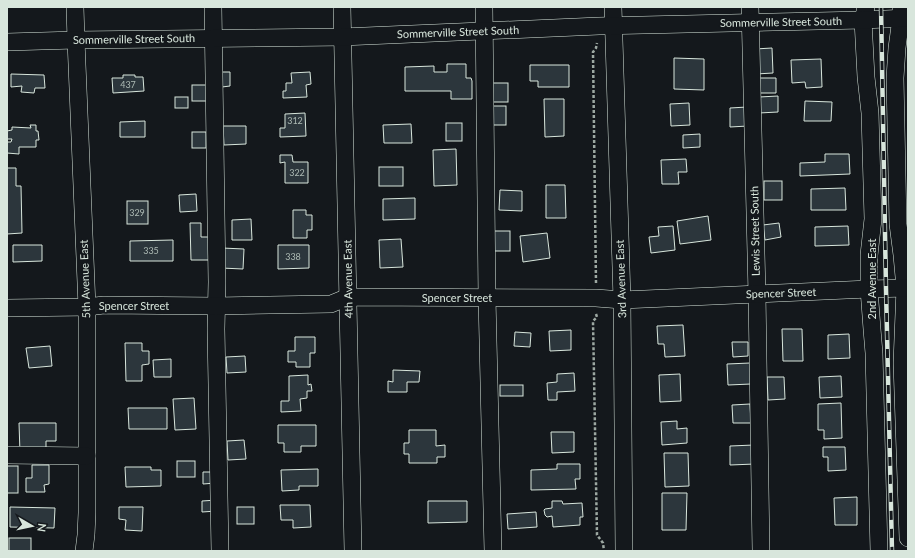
<svg xmlns="http://www.w3.org/2000/svg" width="915" height="558" viewBox="0 0 915 558" font-family="Lato,sans-serif">
  <rect width="100%" height="100%" fill="#14181c"/>
  <g fill="#2c363c" stroke="#d8e6dc">
    <polygon points="772,48 773,73 756,74 755,49"/>
    <polygon points="674,58 704,59 704,90 674,89"/>
    <polygon points="821,59 822,87 806,88 805,82 792,83 791,60"/>
    <polygon points="447,64 466,64 466,78 471,78 472,81 472,99 451,99 451,91 405,91 405,67 434,66 434,72 447,72"/>
    <polygon points="530,65 569,65 569,87 538,87 538,81 530,81"/>
    <polygon points="221,72 230,72 230,86 222,87"/>
    <polygon points="310,72 311,84 306,85 307,97 283,98 283,91 286,91 286,83 292,83 291,73"/>
    <polygon points="11,74 44,75 45,88 35,88 34,93 21,92 22,86 11,87"/>
    <polygon points="123,75 135,75 135,77 143,77 144,91 113,93 112,78 123,78"/>
    <polygon points="757,78 776,78 776,93 758,93"/>
    <rect x="488" y="83" width="20" height="19"/>
    <rect x="192" y="85" width="16" height="16"/>
    <polygon points="778,96 778,112 759,113 759,97"/>
    <rect x="175" y="97" width="13" height="11"/>
    <polygon points="544,99 564,99 564,136 545,137"/>
    <polygon points="805,101 832,102 831,121 804,121"/>
    <polygon points="689,103 690,125 671,126 670,104"/>
    <rect x="488" y="106" width="18" height="19"/>
    <polygon points="747,107 748,126 730,127 730,108"/>
    <polygon points="305,113 306,136 280,137 280,128 285,128 285,114"/>
    <polygon points="145,121 145,137 120,137 120,122"/>
    <rect x="446" y="123" width="16" height="18"/>
    <polygon points="411,124 412,143 384,143 383,125"/>
    <polygon points="30,125 36,125 36,131 38,131 39,140 36,140 36,147 19,147 19,154 7,153 7,142 11,142 12,139 7,139 7,131 12,130 12,127 31,128"/>
    <polygon points="223,126 246,126 246,144 224,145"/>
    <rect x="192" y="132" width="14" height="16"/>
    <polygon points="700,134 700,147 683,148 683,135"/>
    <polygon points="456,149 457,185 434,186 433,150"/>
    <polygon points="825,154 849,154 850,174 800,176 800,163 825,162"/>
    <polygon points="280,155 292,155 293,162 308,162 308,183 285,183 285,162 280,163"/>
    <polygon points="686,159 687,172 678,172 679,184 662,184 661,160"/>
    <rect x="379" y="167" width="24" height="19"/>
    <polygon points="7,168 16,168 16,186 21,186 22,233 7,234"/>
    <rect x="764" y="181" width="18" height="19"/>
    <polygon points="546,185 565,185 566,218 546,218"/>
    <polygon points="845,188 846,210 811,210 811,189"/>
    <polygon points="500,190 522,191 522,211 499,210"/>
    <polygon points="196,194 197,211 180,212 179,195"/>
    <polygon points="415,198 415,219 383,220 383,199"/>
    <rect x="127" y="201" width="21" height="23"/>
    <polygon points="293,210 306,210 306,215 312,215 312,230 307,230 307,238 293,238"/>
    <polygon points="708,216 711,240 680,244 677,221"/>
    <polygon points="251,219 252,240 232,240 232,220"/>
    <polygon points="190,223 201,223 201,237 209,237 209,260 191,260"/>
    <polygon points="779,223 781,237 765,240 763,225"/>
    <polygon points="673,226 675,250 651,253 649,237 659,236 658,227"/>
    <polygon points="848,226 849,245 815,246 815,227"/>
    <rect x="492" y="231" width="18" height="20"/>
    <polygon points="547,233 550,258 523,262 520,236"/>
    <polygon points="401,239 403,267 380,268 379,240"/>
    <polygon points="173,240 173,261 130,261 130,241"/>
    <polygon points="13,245 42,245 42,261 13,262"/>
    <polygon points="278,245 309,245 309,268 278,269"/>
    <polygon points="222,248 244,249 243,269 221,268"/>
    <polygon points="683,325 685,356 665,357 664,344 658,344 657,326"/>
    <polygon points="782,329 802,329 803,361 783,361"/>
    <polygon points="571,330 571,350 550,351 549,331"/>
    <polygon points="515,332 531,333 530,347 514,346"/>
    <polygon points="849,334 850,358 828,359 828,335"/>
    <polygon points="295,337 315,337 315,353 310,353 310,367 296,367 296,362 288,362 288,351 295,351"/>
    <polygon points="732,342 748,342 748,356 733,357"/>
    <polygon points="125,343 142,343 142,351 149,351 149,364 142,365 142,381 126,381"/>
    <polygon points="50,346 52,366 29,368 26,348"/>
    <polygon points="245,356 246,372 227,373 226,357"/>
    <polygon points="171,359 171,377 154,377 153,360"/>
    <polygon points="750,363 751,384 728,385 727,364"/>
    <polygon points="393,370 420,371 419,382 407,382 407,392 388,392 388,381 393,382"/>
    <polygon points="574,373 575,391 557,392 557,400 548,400 547,383 557,382 557,374"/>
    <polygon points="680,374 681,401 660,402 659,375"/>
    <polygon points="308,375 308,385 311,384 312,391 307,391 307,398 300,399 301,411 281,412 281,401 289,401 289,376"/>
    <polygon points="841,376 842,397 820,398 819,377"/>
    <polygon points="767,377 784,377 785,399 768,400"/>
    <rect x="500" y="385" width="23" height="11"/>
    <polygon points="194,398 196,429 175,430 173,399"/>
    <polygon points="841,403 842,438 824,439 824,430 818,430 818,404"/>
    <polygon points="750,404 751,423 733,423 732,405"/>
    <polygon points="128,408 167,408 167,429 129,429"/>
    <polygon points="677,421 677,429 687,428 687,443 662,445 661,422"/>
    <polygon points="19,423 56,423 56,441 46,441 46,452 20,453"/>
    <polygon points="278,425 316,425 316,446 301,446 301,452 284,452 284,443 278,443"/>
    <polygon points="409,430 436,430 436,446 445,445 445,457 437,457 437,463 409,463 409,454 404,454 404,443 409,443"/>
    <polygon points="551,432 574,432 574,452 552,453"/>
    <polygon points="244,440 246,459 228,460 227,441"/>
    <polygon points="754,445 755,464 730,465 730,446"/>
    <polygon points="823,447 845,447 846,470 828,471 828,457 823,457"/>
    <polygon points="664,453 688,453 689,486 665,487"/>
    <rect x="177" y="461" width="18" height="16"/>
    <polygon points="557,464 580,464 580,479 575,479 576,489 531,490 531,470 557,469"/>
    <polygon points="32,465 49,465 49,484 44,485 45,492 26,492 26,478 32,478"/>
    <rect x="7" y="466" width="11" height="27"/>
    <polygon points="125,467 151,467 151,470 161,470 161,486 126,487"/>
    <polygon points="318,469 318,486 299,486 299,490 282,491 281,470"/>
    <polygon points="203,472 215,472 216,483 203,484"/>
    <polygon points="662,493 687,493 686,530 662,530"/>
    <polygon points="857,497 857,525 835,525 834,498"/>
    <polygon points="217,500 217,511 202,512 202,501"/>
    <polygon points="428,501 467,501 467,522 428,523"/>
    <polygon points="552,501 562,501 563,504 582,503 583,517 580,517 580,525 553,527 552,516 547,517 545,515 544,510 545,509 552,508"/>
    <polygon points="280,505 310,505 311,527 293,528 293,520 281,520"/>
    <polygon points="10,507 55,508 54,528 10,527"/>
    <polygon points="119,507 143,507 142,531 125,530 126,520 119,519"/>
    <rect x="237" y="507" width="17" height="17"/>
    <polygon points="536,512 537,527 508,529 507,514"/>
    <rect x="9" y="538" width="22" height="13"/>
  </g>
  <g fill="none" stroke-linecap="round" stroke-linejoin="round">
    <defs>
      <g id="minor">
        <polyline points="75,7 76,40 87,307 87,513 86,535 84,551"/>
        <polyline points="213,7 217,282 216,329 220,551"/>
        <polyline points="342,7 353,551"/>
        <polyline points="484,7 487,298 493,551"/>
        <polyline points="613,7 622,300 624,551"/>
        <polyline points="750,7 757,294 761,551"/>
        <polyline points="866,7 863,20 866,77 870,113 873,219 869,255 869,289 872,329 874,353 879,551"/>
        <polyline points="901,7 901,18 897,48 895,78 898,224 902,255 905,288 902,363 908,538"/>
        <polyline points="7,42 76,40 342,37 599,26 863,20 908,18"/>
        <polyline points="7,308 87,307 104,305 216,306 331,304 348,297 596,298 622,300 869,289 908,288"/>
        <polyline points="7,455 87,456"/>
      </g>
    </defs>
    <use href="#minor" stroke="#d8e6dc" stroke-width="18"/>
    <g stroke="#9da8a2" stroke-width="2.5" stroke-dasharray="3 2" stroke-linecap="butt">
      <polyline points="596,283 593,52 596,48 597,43"/>
      <polyline points="596,314 597,317 593,321 597,535 603,543 604,551"/>
    </g>
    <use href="#minor" stroke="#14181c" stroke-width="17"/>
    <defs>
      <polyline id="rail" points="881,7 886,289 892,551"/>
    </defs>
    <use href="#rail" stroke="#d8e6dc" stroke-width="4.5"/>
    <use href="#rail" stroke="#14181c" stroke-width="3" stroke-dasharray="9" stroke-linecap="butt"/>
  </g>
  <g text-anchor="middle" stroke-width="3" stroke-linejoin="round" paint-order="stroke">
    <g font-size="9" fill="#adbab4">
      <text x="128" y="88">437</text>
      <text x="295" y="124">312</text>
      <text x="297" y="176">322</text>
      <text x="137" y="216">329</text>
      <text x="151" y="254">335</text>
      <text x="293" y="260">338</text>
    </g>
    <g font-size="11" fill="#d8e6dc" stroke="#14181c">
      <text transform="translate(781 22) rotate(-1)" y="4">Sommerville Street South</text>
      <text transform="translate(458 32) rotate(-2)" y="4">Sommerville Street South</text>
      <text transform="translate(134 39) rotate(-1)" y="4">Sommerville Street South</text>
      <text transform="translate(755 231) rotate(-91)" y="4">Lewis Street South</text>
      <text transform="translate(85 279) rotate(-92)" y="4">5th Avenue East</text>
      <text transform="translate(348 279) rotate(-91)" y="4">4th Avenue East</text>
      <text transform="translate(621 279) rotate(-92)" y="4">3rd Avenue East</text>
      <text transform="translate(872 279) rotate(-90)" y="4">2nd Avenue East</text>
      <text transform="translate(781 293) rotate(-2)" y="4">Spencer Street</text>
      <text x="457" y="302">Spencer Street</text>
      <text x="134" y="310">Spencer Street</text>
    </g>
  </g>
  <rect width="915" height="558" fill="none" stroke="#d8e6dc" stroke-width="16"/>
  <g transform="translate(32 526) rotate(99)" stroke="#14181c" stroke-width="3" paint-order="stroke">
  <path d="M0-3L7 15L0 10L-7 15Z" fill="#d8e6dc"/>
  <text y="-6" font-size="11" font-weight="bold" text-anchor="middle" fill="#d8e6dc">N</text>
  </g>
</svg>
